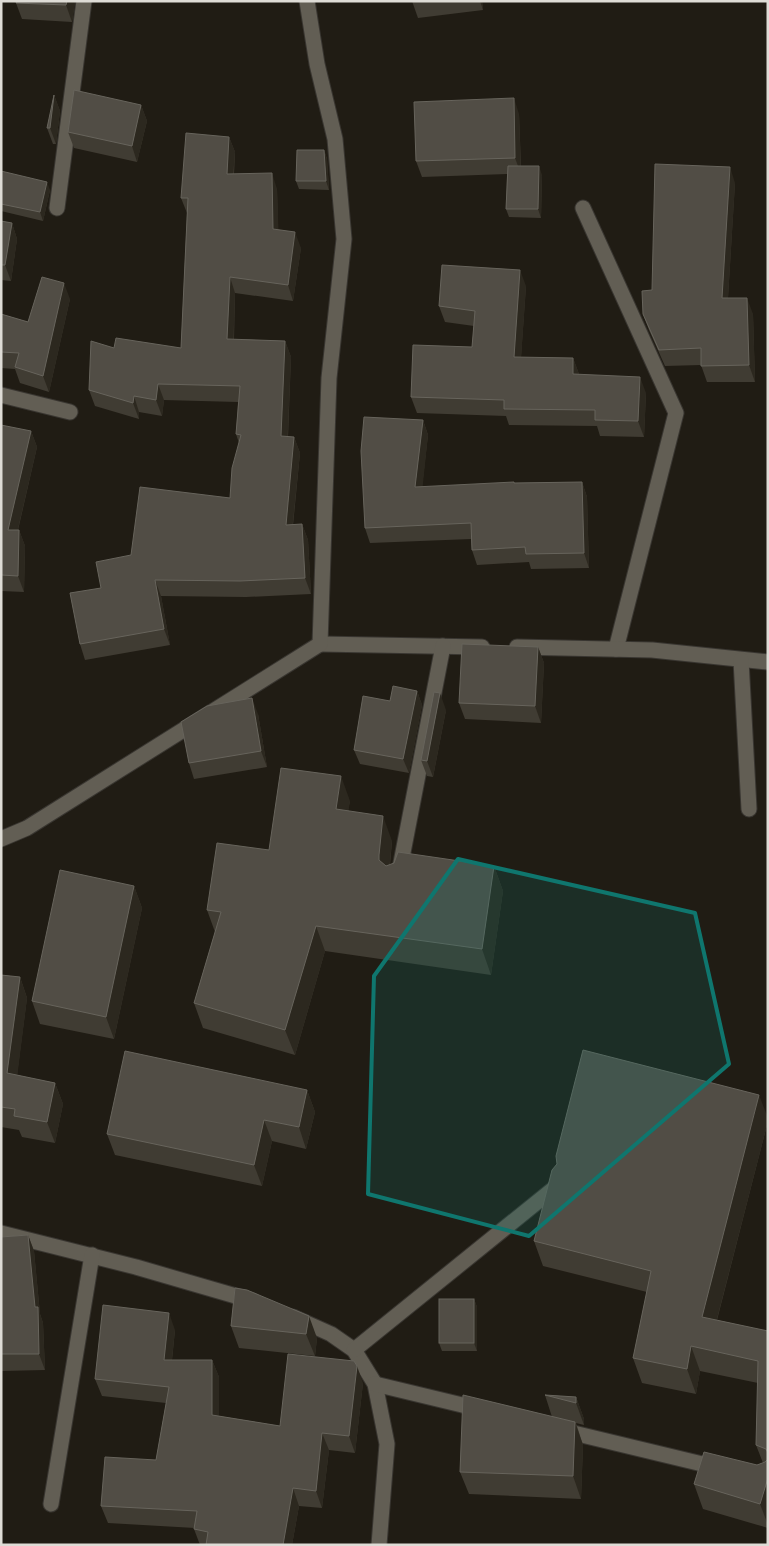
<svg xmlns="http://www.w3.org/2000/svg" width="769" height="1546" viewBox="0 0 769 1546" font-family="'Open Sans',sans-serif">
  <rect width="100%" height="100%" fill="#201c14"/>
  <g fill="none" stroke-linecap="round" stroke-linejoin="round">
    <defs>
      <g id="minor">
        <polyline points="57,208 84,1"/>
        <polyline points="583,208 676,413 616,649"/>
        <polyline points="1,395 70,412"/>
        <polyline points="320,644 482,647"/>
        <polyline points="517,647 652,650 768,662"/>
        <polyline points="741,660 749,809"/>
        <polyline points="1,839 27,828 320,644 329,378 344,239 335,139 317,64 307,1"/>
        <polyline points="399,873 443,646"/>
        <polyline points="1,1233 136,1267 253,1301"/>
        <polyline points="293,1317 331,1334 354,1350 375,1384 387,1444 379,1545"/>
        <polyline points="354,1350 557,1186"/>
        <polyline points="375,1384 483,1410"/>
        <polyline points="561,1430 719,1468"/>
        <polyline points="51,1504 92,1255"/>
      </g>
    </defs>
    <use href="#minor" stroke="#393631" stroke-width="17"/>
    <use href="#minor" stroke="#625e54" stroke-width="15"/>
  </g>
  <g fill="#403c33">
    <polygon points="17,1 75,1 72,22 22,19 16,3"/>
    <polygon points="412,1 482,1 483,10 418,18"/>
    <polygon points="54,95 60,111 56,144 53,144 47,128"/>
    <polygon points="141,105 147,121 137,162 74,148 68,132"/>
    <polygon points="519,114 521,166 542,175 541,218 509,217 506,209 507,174 422,177 416,161"/>
    <polygon points="229,137 235,152 234,174 277,189 278,230 301,248 293,301 235,293 234,339 285,341 291,357 288,437 294,437 300,453 293,525 302,524 308,540 311,594 246,597 161,596 170,645 85,660 80,644 101,588 131,555 230,498 239,443 236,434 238,402 164,400 162,416 139,412 139,419 95,406 89,390 114,348 181,348 187,213 181,198"/>
    <polygon points="324,150 327,159 329,190 299,189 296,181"/>
    <polygon points="1,171 50,190 43,221 1,211"/>
    <polygon points="735,183 728,298 753,314 755,382 707,382 701,365 665,366 649,330 643,314 652,290"/>
    <polygon points="1,221 12,223 17,239 11,281 1,280"/>
    <polygon points="526,286 521,357 573,358 579,374 646,393 644,437 600,436 597,426 509,425 506,416 417,413 411,397 472,347 474,326 445,322 439,306"/>
    <polygon points="70,299 49,392 20,383 15,369 1,368 1,314 28,322"/>
    <polygon points="423,420 428,435 422,487 514,483 582,482 587,497 589,568 531,569 529,562 477,565 472,550 471,539 370,543 365,528"/>
    <polygon points="1,425 31,431 37,447 18,530 19,530 25,546 24,592 1,591"/>
    <polygon points="538,647 544,663 541,723 465,719 459,703"/>
    <polygon points="417,691 422,705 409,773 360,764 354,750 390,701"/>
    <polygon points="446,710 433,777 427,776 421,760"/>
    <polygon points="258,714 267,767 194,779 189,763"/>
    <polygon points="350,801 348,810 392,841 390,865 494,866 503,891 491,975 325,951 295,1055 203,1028 194,1003 215,932 207,910 269,850"/>
    <polygon points="134,886 142,908 114,1039 40,1024 32,1001"/>
    <polygon points="1,975 20,977 27,998 17,1075 55,1083 63,1104 55,1143 22,1137 19,1130 1,1127"/>
    <polygon points="307,1090 315,1112 306,1149 272,1141 262,1186 115,1155 107,1134"/>
    <polygon points="768,1118 768,1121 717,1320 768,1331 768,1528 703,1509 694,1484 763,1463 756,1445 758,1383 700,1371 696,1394 642,1383 633,1358 647,1292 543,1266 534,1241"/>
    <polygon points="28,1235 34,1251 40,1314 43,1323 45,1370 1,1371 1,1237"/>
    <polygon points="235,1288 317,1338 315,1356 239,1348 231,1326"/>
    <polygon points="474,1299 477,1307 477,1351 442,1351 439,1343"/>
    <polygon points="175,1330 172,1360 212,1360 219,1377 219,1416 280,1426 363,1383 355,1453 329,1450 322,1508 299,1506 292,1545 200,1545 194,1529 195,1528 108,1523 101,1506 156,1460 166,1403 102,1396 95,1379"/>
    <polygon points="545,1395 576,1397 584,1419 584,1425 576,1423 583,1445 581,1499 469,1494 460,1472 552,1417"/>
  </g>
  <g fill="#2c281f">
    <polygon points="67,1 75,1 72,22 66,5"/>
    <polygon points="480,1 482,1 483,10"/>
    <polygon points="54,95 60,111 56,144 50,128"/>
    <polygon points="514,98 519,114 521,174 515,158"/>
    <polygon points="141,105 147,121 137,162 132,146"/>
    <polygon points="229,137 235,152 232,190 227,174"/>
    <polygon points="324,150 327,159 329,190 326,181"/>
    <polygon points="539,166 542,175 541,218 538,209"/>
    <polygon points="730,167 735,183 727,314 722,298"/>
    <polygon points="272,173 277,189 279,245 273,229"/>
    <polygon points="47,182 50,190 43,221 40,212"/>
    <polygon points="12,223 17,239 11,281 5,265"/>
    <polygon points="295,232 301,248 293,301 288,285"/>
    <polygon points="520,270 526,286 520,373 514,357"/>
    <polygon points="230,277 235,293 233,355 227,339"/>
    <polygon points="64,283 70,299 49,392 43,376"/>
    <polygon points="747,298 753,314 755,382 749,365"/>
    <polygon points="285,341 291,357 287,452 281,436"/>
    <polygon points="573,358 579,374 573,374"/>
    <polygon points="640,377 646,393 644,437 638,421"/>
    <polygon points="158,384 164,400 162,416 156,400"/>
    <polygon points="134,396 139,412 139,419 133,403"/>
    <polygon points="423,420 428,435 421,502 415,487"/>
    <polygon points="31,431 37,447 14,546 8,530"/>
    <polygon points="294,437 300,453 291,541 286,525"/>
    <polygon points="582,482 587,497 589,568 584,553"/>
    <polygon points="302,524 308,540 311,594 305,578"/>
    <polygon points="19,530 25,546 24,592 18,576"/>
    <polygon points="155,580 161,596 170,645 164,629"/>
    <polygon points="538,647 544,663 541,723 535,706"/>
    <polygon points="417,691 422,705 409,773 403,759"/>
    <polygon points="440,693 446,710 433,777 427,761"/>
    <polygon points="252,698 258,714 267,767 261,751"/>
    <polygon points="341,776 350,801 345,834 336,809"/>
    <polygon points="383,816 392,841 388,881 379,860 379,855"/>
    <polygon points="494,866 503,891 491,975 482,949"/>
    <polygon points="134,886 142,908 114,1039 106,1017"/>
    <polygon points="316,926 325,951 295,1055 285,1030"/>
    <polygon points="20,977 27,998 15,1094 7,1073"/>
    <polygon points="55,1083 63,1104 55,1143 47,1122"/>
    <polygon points="307,1090 315,1112 306,1149 299,1127"/>
    <polygon points="759,1095 768,1118 768,1121 711,1342 702,1317"/>
    <polygon points="264,1120 272,1141 262,1186 254,1165"/>
    <polygon points="28,1235 34,1251 40,1314 43,1323 45,1370 39,1354"/>
    <polygon points="474,1299 477,1307 477,1351 474,1343"/>
    <polygon points="169,1313 175,1330 170,1377 164,1360"/>
    <polygon points="309,1316 317,1338 315,1356 306,1334"/>
    <polygon points="691,1346 700,1371 696,1394 687,1369"/>
    <polygon points="212,1360 219,1377 219,1432 212,1415"/>
    <polygon points="357,1366 363,1383 355,1453 349,1436"/>
    <polygon points="576,1397 584,1419 584,1425 576,1403"/>
    <polygon points="575,1422 583,1445 581,1499 573,1476"/>
    <polygon points="322,1433 329,1450 322,1508 316,1491"/>
    <polygon points="768,1478 768,1525 760,1504"/>
    <polygon points="293,1488 299,1506 292,1545 283,1545"/>
  </g>
  <g fill="#514d45" stroke="#67645c">
    <polygon points="17,1 67,1 66,5 16,3"/>
    <polygon points="74,90 141,105 132,146 68,132"/>
    <polygon points="54,95 50,128 47,128"/>
    <polygon points="514,98 515,158 416,161 414,102"/>
    <polygon points="186,133 229,137 227,174 272,173 273,229 295,232 288,285 230,277 227,339 285,341 281,436 294,437 286,525 302,524 305,578 240,581 155,580 164,629 80,644 70,593 101,588 96,562 131,555 140,487 230,498 232,468 241,435 236,434 240,386 158,384 156,400 134,396 133,403 89,390 91,341 114,348 116,338 181,348 188,198 181,198"/>
    <polygon points="297,150 324,150 326,181 296,181"/>
    <polygon points="655,164 730,167 722,298 747,298 749,365 701,366 701,348 659,350 643,314 642,291 652,290"/>
    <polygon points="508,166 539,166 538,209 506,209"/>
    <polygon points="1,171 47,182 40,212 1,204"/>
    <polygon points="1,221 12,223 5,265 1,265"/>
    <polygon points="442,265 520,270 514,357 573,358 573,374 640,377 638,421 595,420 595,410 504,409 504,400 411,397 413,345 472,347 475,311 439,306"/>
    <polygon points="42,277 64,283 43,376 15,367 19,353 1,352 1,314 28,322"/>
    <polygon points="364,417 423,420 415,487 514,482 514,483 582,482 584,553 526,554 525,547 472,550 471,523 365,528 361,451"/>
    <polygon points="1,425 31,431 8,530 19,530 18,576 1,575"/>
    <polygon points="462,644 538,647 535,706 459,703"/>
    <polygon points="393,686 417,691 403,759 354,750 363,696 390,701"/>
    <polygon points="434,692 440,693 427,761 421,760"/>
    <polygon points="252,698 261,751 189,763 181,722 207,706"/>
    <polygon points="281,768 341,776 336,809 383,816 379,855 379,860 386,866 394,863 398,852 494,866 482,949 316,926 285,1030 194,1003 221,912 207,910 217,843 269,850"/>
    <polygon points="60,870 134,886 106,1017 32,1001"/>
    <polygon points="1,975 20,977 7,1073 55,1083 47,1122 14,1116 15,1109 1,1107"/>
    <polygon points="583,1050 759,1095 702,1317 768,1331 768,1453 766,1449 756,1445 758,1361 691,1346 687,1369 633,1358 651,1271 534,1241 552,1170 557,1164 556,1156"/>
    <polygon points="125,1051 307,1090 299,1127 264,1120 254,1165 107,1134"/>
    <polygon points="28,1235 35,1307 38,1307 39,1354 1,1354 1,1237"/>
    <polygon points="235,1288 247,1290 309,1316 306,1334 231,1326"/>
    <rect x="439" y="1299" width="35" height="44"/>
    <polygon points="103,1305 169,1313 164,1360 212,1360 212,1415 280,1426 288,1354 354,1361 357,1366 349,1436 322,1433 316,1491 293,1488 283,1545 206,1545 208,1532 194,1529 197,1511 101,1506 105,1457 156,1460 169,1387 95,1379"/>
    <polygon points="463,1395 575,1422 573,1476 460,1472"/>
    <polygon points="545,1395 576,1397 576,1403"/>
    <polygon points="704,1452 757,1465 765,1462 768,1459 768,1478 760,1504 694,1484"/>
  </g>
  <path fill="#0f766e" fill-opacity="0.2" stroke="#0f766e" stroke-width="4" stroke-linejoin="round" d="M458 859 695 913 729 1064 529 1236 368 1194 374 976Z"/>
  <rect width="769" height="1546" fill="none" stroke="#dedcd6" stroke-width="5"/>
</svg>
